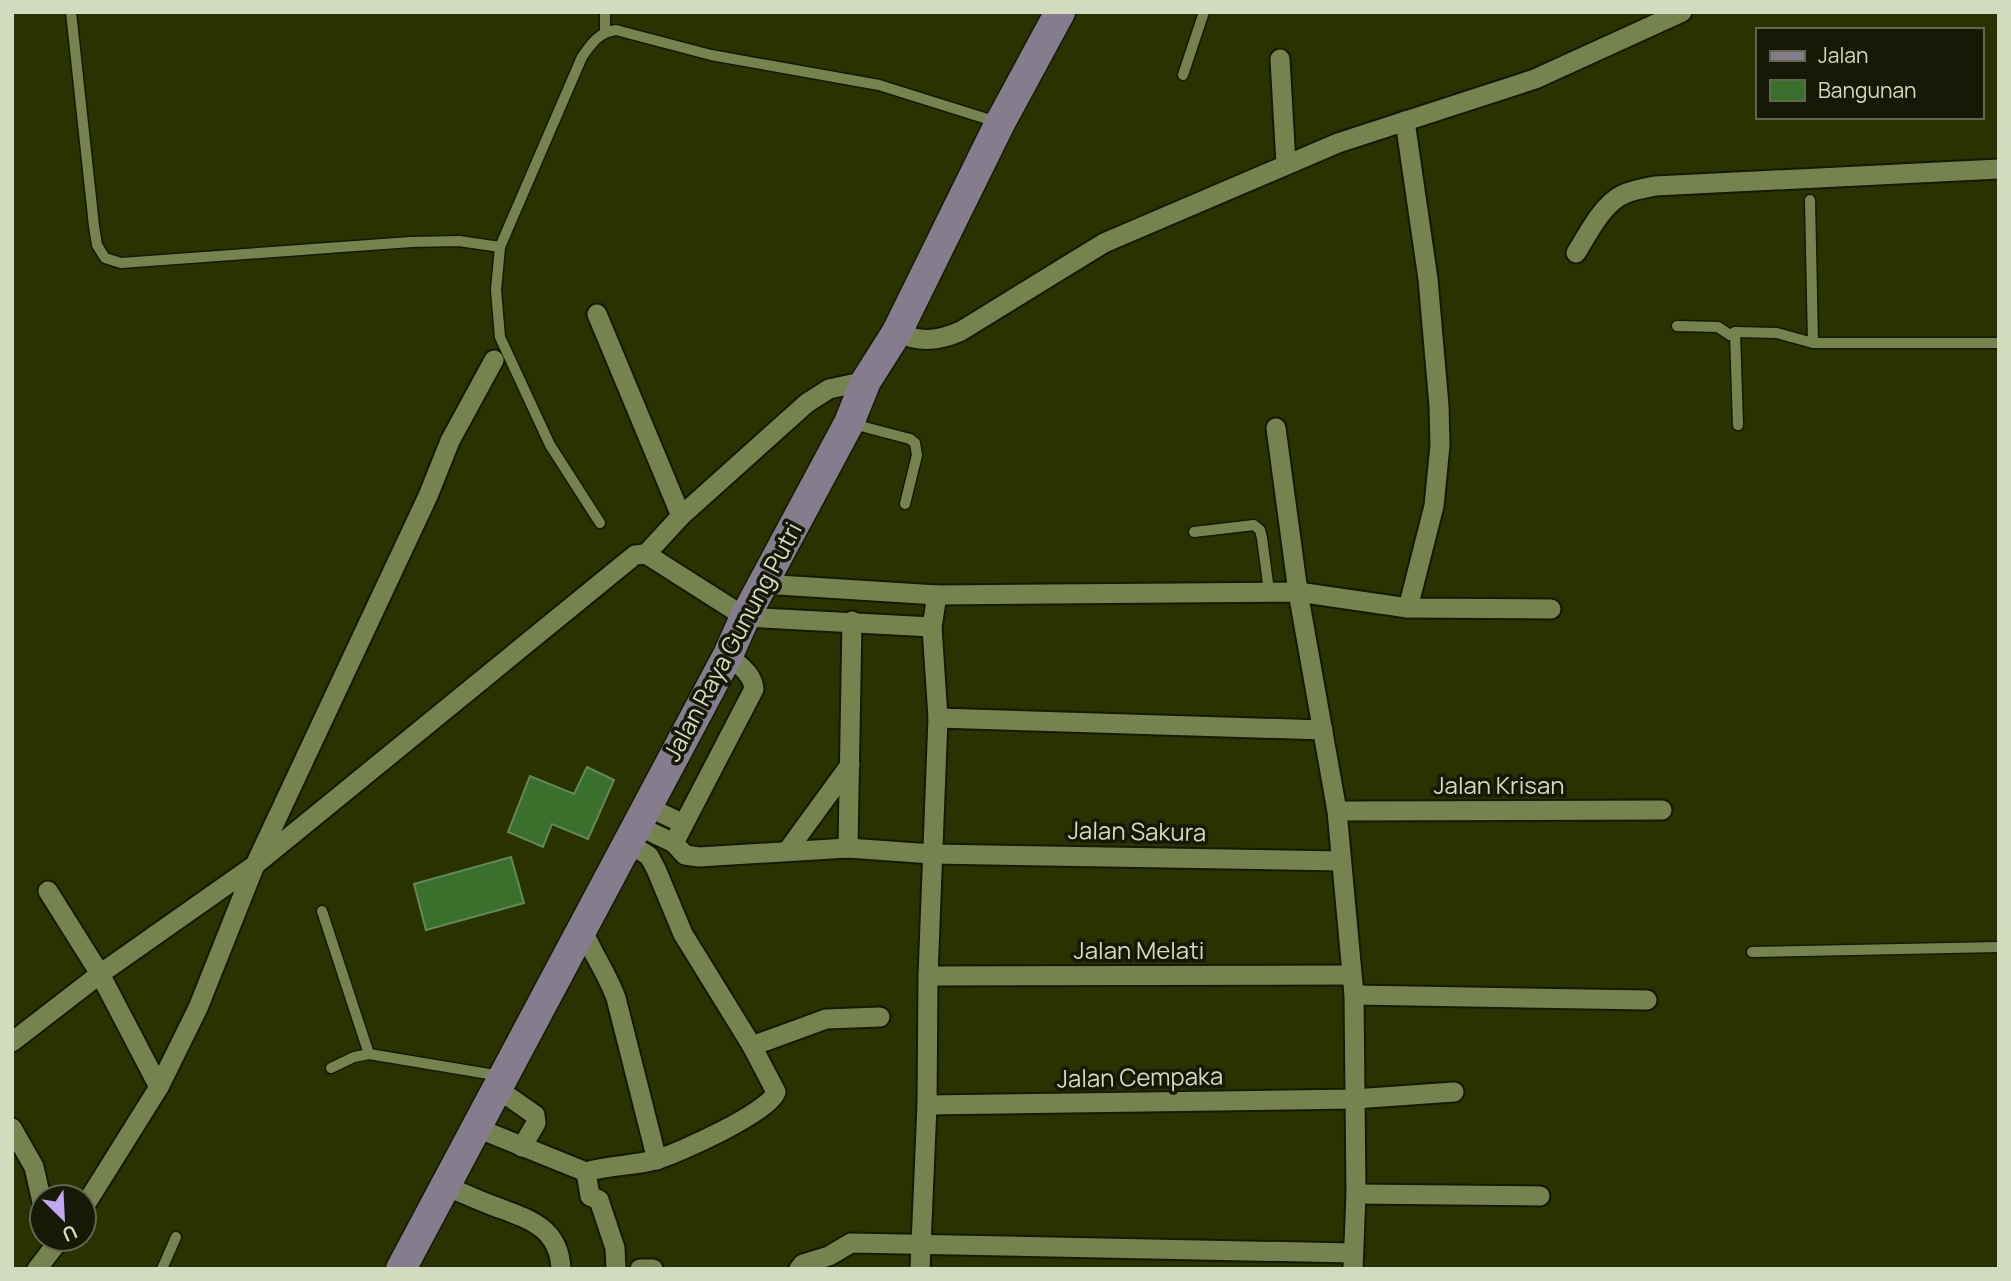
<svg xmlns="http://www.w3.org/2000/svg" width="2011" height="1281" viewBox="0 0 2011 1281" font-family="Manrope,sans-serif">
  <rect width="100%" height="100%" fill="#2a3300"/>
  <g fill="#39712c" stroke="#64875c" stroke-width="2">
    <polygon points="587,767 614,780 588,839 552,824 543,847 508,832 530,776 574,794"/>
    <polygon points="511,857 524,903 426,930 414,884"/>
  </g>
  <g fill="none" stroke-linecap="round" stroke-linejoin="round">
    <defs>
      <g id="service">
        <polyline points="71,12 94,226 97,245 105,258 121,263 411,242 459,241 500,247"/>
        <polyline points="605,12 605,31"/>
        <polyline points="1183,75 1204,12"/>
        <polyline points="1810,200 1813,343"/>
        <polyline points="1677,326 1718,327 1730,335 1735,332 1777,333 1813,343 1999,343"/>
        <polyline points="1735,332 1738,425"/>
        <polyline points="853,424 910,439 915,443 917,455 905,504"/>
        <path d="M600 523 550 445 500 337 496 290 500 247 582 57C591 44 599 32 616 30L711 55 879 85 997 122"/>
        <polyline points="1194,532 1254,525 1260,530 1262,538 1269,591"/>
        <polyline points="322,911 369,1054"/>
        <polyline points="1752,952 1999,947"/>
        <polyline points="331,1068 354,1057 369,1054 501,1076"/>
        <polyline points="162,1269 176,1237"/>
      </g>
      <g id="minor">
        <polyline points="1280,59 1286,164"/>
        <polyline points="1405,121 1428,279 1439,406 1440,445 1434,506 1408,608"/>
        <path d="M1576 253C1588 234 1602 205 1622 195 1632 190 1644 188 1655 186L1999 169"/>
        <polyline points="597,314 681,516"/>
        <path d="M897 332C919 343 939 341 961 331L1104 243 1118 237 1338 143 1535 79 1682 12"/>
        <polyline points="1276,428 1298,592 1337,811 1354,995 1356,1194 1353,1269"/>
        <polyline points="646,554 681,516 807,403 829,389 866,381"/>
        <polyline points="762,584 937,595 1298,592 1408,608 1551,609"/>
        <path d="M728 655C739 665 753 674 754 689L674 843 685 855 699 857 848 848 932 854 1341 861"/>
        <polyline points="938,718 1323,730"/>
        <polyline points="646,806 684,824"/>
        <polyline points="1337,811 1662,810"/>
        <polyline points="636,825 674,843"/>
        <polyline points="848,848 852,621"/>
        <polyline points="788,850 850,765"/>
        <polyline points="48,891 100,974 159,1087"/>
        <path d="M582 928C592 953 607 973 616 998L657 1160"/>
        <polyline points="928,976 1351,975"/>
        <polyline points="1354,995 1647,1000"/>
        <polyline points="12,1042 100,974 255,865 635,555 646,554 745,617 932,627"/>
        <polyline points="752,1046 826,1019 880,1017"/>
        <polyline points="498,1089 535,1115 536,1123 522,1147"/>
        <polyline points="927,1105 1354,1099 1454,1092"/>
        <polyline points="12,1128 34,1167 42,1202"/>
        <polyline points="477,1128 586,1172"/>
        <path d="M445 1186C461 1192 475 1199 491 1205 525 1218 559 1225 561 1269"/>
        <polyline points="1356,1194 1540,1196"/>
        <polyline points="84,1207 159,1087 198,1008 255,865 428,496 450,441 494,360"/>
        <polyline points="37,1269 60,1239"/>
        <path d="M616 1269 615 1248 599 1200 590 1196 586 1172C609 1165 632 1166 655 1160 677 1154 770 1112 776 1092L752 1046 683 934 656 869 649 856 627 842"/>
        <polyline points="640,1269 653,1269"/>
        <polyline points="799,1269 803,1264 829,1256 851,1243 1353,1253"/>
        <polyline points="920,1269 927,1105 928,976 938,718 932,627 937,595"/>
      </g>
      <polyline id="primary" points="401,1269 728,655 745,617 849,423 866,381 897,332 1000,123 1060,12"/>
    </defs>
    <use href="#service" stroke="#141901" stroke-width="13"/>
    <use href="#minor" stroke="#141901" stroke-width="23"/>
    <use href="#primary" stroke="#141901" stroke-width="33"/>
    <use href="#service" stroke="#77834f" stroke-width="10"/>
    <use href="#minor" stroke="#77834f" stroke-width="19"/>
    <use href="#primary" stroke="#857d8d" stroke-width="30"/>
  </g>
  <g text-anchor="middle" stroke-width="7" stroke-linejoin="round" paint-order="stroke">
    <g font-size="24" fill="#d3dbbf" stroke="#151905">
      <text transform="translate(733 642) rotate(-62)" y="8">Jalan Raya Gunung Putri</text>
      <text x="1499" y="794">Jalan Krisan</text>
      <text transform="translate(1137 832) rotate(1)" y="8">Jalan Sakura</text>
      <text x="1139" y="959">Jalan Melati</text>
      <text transform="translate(1140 1078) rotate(-1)" y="8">Jalan Cempaka</text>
    </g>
  </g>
  <rect width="2011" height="1281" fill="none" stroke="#d3dbbf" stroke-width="28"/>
  <rect x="1756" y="28" width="228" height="91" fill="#151905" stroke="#61674f" stroke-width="2"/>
  <rect x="1770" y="51" width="35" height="10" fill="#857d8d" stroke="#61674f" stroke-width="2"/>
  <text x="1818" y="63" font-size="21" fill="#d3dbbf">Jalan</text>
  <rect x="1770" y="80" width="35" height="21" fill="#39712c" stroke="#61674f" stroke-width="2"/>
  <text x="1818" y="98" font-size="21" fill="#d3dbbf">Bangunan</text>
  <g transform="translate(63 1218) rotate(156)"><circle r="33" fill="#151905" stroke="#61674f" stroke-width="2"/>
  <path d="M0-5L12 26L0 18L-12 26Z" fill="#c2a8f3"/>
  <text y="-10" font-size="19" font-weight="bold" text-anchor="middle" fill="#d3dbbf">U</text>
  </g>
</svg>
